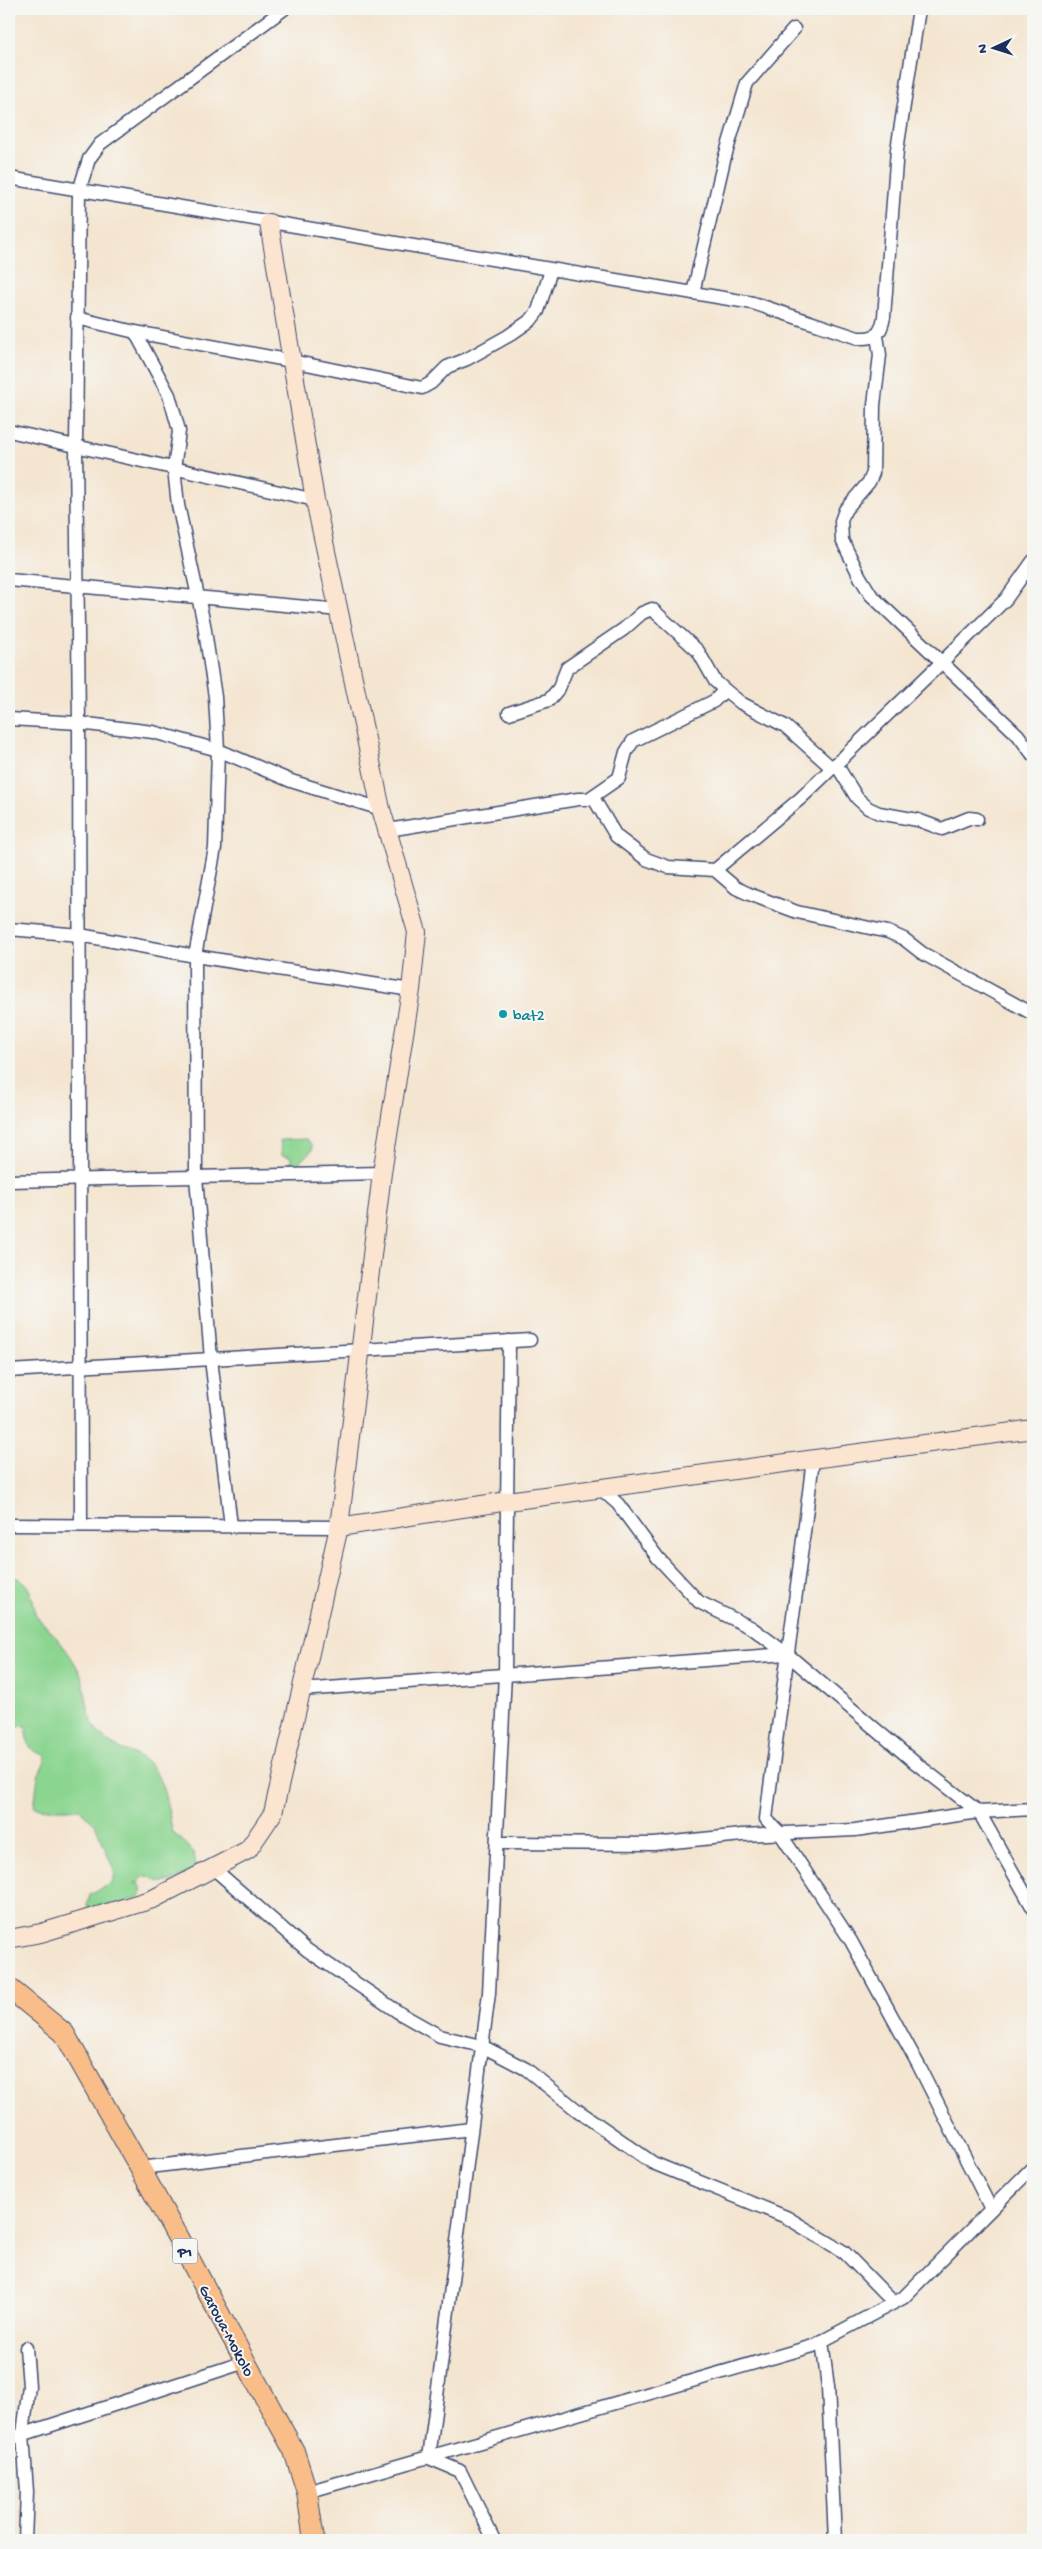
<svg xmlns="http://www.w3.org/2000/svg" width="1042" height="2549" viewBox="0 0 1042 2549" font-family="'Gochi Hand',sans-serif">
  <rect width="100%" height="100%" fill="#f6f6f2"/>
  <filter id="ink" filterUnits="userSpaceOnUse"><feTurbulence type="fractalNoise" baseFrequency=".02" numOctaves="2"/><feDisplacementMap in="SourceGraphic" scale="10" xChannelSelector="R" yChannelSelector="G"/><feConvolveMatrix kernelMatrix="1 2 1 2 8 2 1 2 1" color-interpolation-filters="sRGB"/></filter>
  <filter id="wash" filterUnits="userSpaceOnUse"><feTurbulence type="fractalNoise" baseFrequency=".0096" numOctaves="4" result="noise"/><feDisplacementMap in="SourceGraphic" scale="20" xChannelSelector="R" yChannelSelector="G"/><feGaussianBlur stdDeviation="1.12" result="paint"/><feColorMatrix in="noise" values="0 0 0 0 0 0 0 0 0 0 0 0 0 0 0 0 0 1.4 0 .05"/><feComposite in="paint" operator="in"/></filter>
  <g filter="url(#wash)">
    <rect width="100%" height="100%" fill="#f4e5d0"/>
    <g fill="#8cd591" stroke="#548278">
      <polygon points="307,1139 312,1145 312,1150 298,1164 291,1164 291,1157 282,1155 280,1140"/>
      <path d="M9 1576C30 1579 33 1596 35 1615 52 1631 71 1653 81 1675 88 1694 85 1717 99 1733 108 1745 124 1750 138 1756 165 1769 167 1808 173 1833 188 1845 198 1851 195 1872 185 1875 171 1884 160 1882 154 1881 152 1876 145 1876L138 1883H135L141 1886V1896L103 1910 89 1909 87 1905 90 1895 112 1883 115 1873 95 1824 80 1809H48L34 1807 38 1776 45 1761V1755C26 1749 29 1745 26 1726L9 1728Z"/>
    </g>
  </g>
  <g filter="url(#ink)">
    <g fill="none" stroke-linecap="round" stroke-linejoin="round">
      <defs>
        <g id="street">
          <path d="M9 178 753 303 858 338C876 339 881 334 884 317L897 150 919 9"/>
          <polyline points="693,293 724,160 747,83 794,29"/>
          <polyline points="77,318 135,332 292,361 422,388 431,383 447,367 467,359 508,336 531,320 538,311 551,270"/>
          <polyline points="135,332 169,395 177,423 179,431 174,469 178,505 204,624 215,697 218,750 215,848 195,956 196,1177 211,1359 231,1526"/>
          <polyline points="877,336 880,355 874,405 873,473 869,482 845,510 841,521 842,540 860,577 871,595 1018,735 1033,755"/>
          <polyline points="9,431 315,500"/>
          <polyline points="9,580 340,610"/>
          <polyline points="509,713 549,700 559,688 567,668 624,629 642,613 652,609 698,651 715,681 725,690 741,703 785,726 832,768"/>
          <polyline points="9,719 79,723 153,732 218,750 291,781 381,809"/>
          <polyline points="836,764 857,798 868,808 879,813 918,820 942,829 969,818 977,819"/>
          <polyline points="590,798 619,778 626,752 633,741 714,701 725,690"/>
          <polyline points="388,830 578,799 594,799 616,836 646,859 668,867 715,870 736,888 749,894 797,912 888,932 904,939 922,953 1033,1014"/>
          <polyline points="715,870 801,798 941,663 1006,599 1033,561"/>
          <polyline points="9,929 80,935 195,956 411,990"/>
          <polyline points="9,1181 382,1173"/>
          <polyline points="9,1371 530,1340"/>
          <path d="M813 1459C799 1579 781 1699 766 1819L780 1833 851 1941 919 2066 991 2209"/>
          <polyline points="601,1489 618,1504 658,1558 699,1602 752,1628 787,1654 913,1761 979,1812 1033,1908"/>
          <polyline points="9,1525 339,1527"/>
          <polyline points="81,1525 79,723 76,447 79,191 89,159 100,144 284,9"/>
          <polyline points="301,1690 787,1654"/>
          <polyline points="497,1843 654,1844 742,1835 855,1830 979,1812 1033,1809"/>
          <polyline points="213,1868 307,1950 401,2014 440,2036 482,2046 526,2069 577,2110 653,2163 786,2217 844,2252 893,2302"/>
          <polyline points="140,2168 471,2129"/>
          <polyline points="822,2341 828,2387 835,2540"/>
          <polyline points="9,2439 245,2362"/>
          <polyline points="307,2492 813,2346 903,2298 1033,2167"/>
          <polyline points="25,2540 27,2492 23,2434 29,2386 26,2348"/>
          <polyline points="494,2540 460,2471 429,2458 489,1993 505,1674 509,1341"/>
        </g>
        <g id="secondary">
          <polyline points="269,223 315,500 381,809 417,932 411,990 382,1173 339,1527"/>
          <polyline points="9,1939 41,1933 153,1899 248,1850 273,1813 339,1527 508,1501 1033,1429"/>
        </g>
        <polyline id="primary" points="9,1988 64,2033 140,2168 294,2451 307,2492 314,2540"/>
      </defs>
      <use href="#street" stroke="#3c4a6f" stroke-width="15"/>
      <use href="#secondary" stroke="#3c4a6f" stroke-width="20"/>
      <use href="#primary" stroke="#3c4a6f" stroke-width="22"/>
      <use href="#street" stroke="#fff" stroke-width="12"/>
      <use href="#secondary" stroke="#fce5d0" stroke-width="18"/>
      <use href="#primary" stroke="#f8bd89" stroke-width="20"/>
    </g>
  </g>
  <circle fill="#0f9aa8" stroke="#f6f6f2" stroke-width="2" cx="503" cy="1014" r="5"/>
  <g text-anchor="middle" stroke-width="4" stroke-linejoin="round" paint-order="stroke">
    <rect fill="#f6f6f2" stroke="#5d6b8a" stroke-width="1" x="172.5" y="2238.5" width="25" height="25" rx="4"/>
    <g font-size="15" font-weight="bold" fill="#1b2f5e">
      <text x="185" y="2256">P1</text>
    </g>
    <g font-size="16" fill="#0d838f" stroke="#f6f6f2" text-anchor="start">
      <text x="513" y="1020">bat2</text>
    </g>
    <g font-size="16" fill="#1b2f5e" stroke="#f6f6f2">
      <text transform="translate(228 2330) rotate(62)" y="6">Garoua-Mokolo</text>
    </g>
  </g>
  <rect width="1042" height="2549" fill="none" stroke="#f6f6f2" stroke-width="30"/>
  <g transform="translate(994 48) rotate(266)" stroke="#f6f6f2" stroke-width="4" paint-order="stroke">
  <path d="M0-4L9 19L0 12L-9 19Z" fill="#1b2f5e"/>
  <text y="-8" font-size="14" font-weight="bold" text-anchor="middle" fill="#1b2f5e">N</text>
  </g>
</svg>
